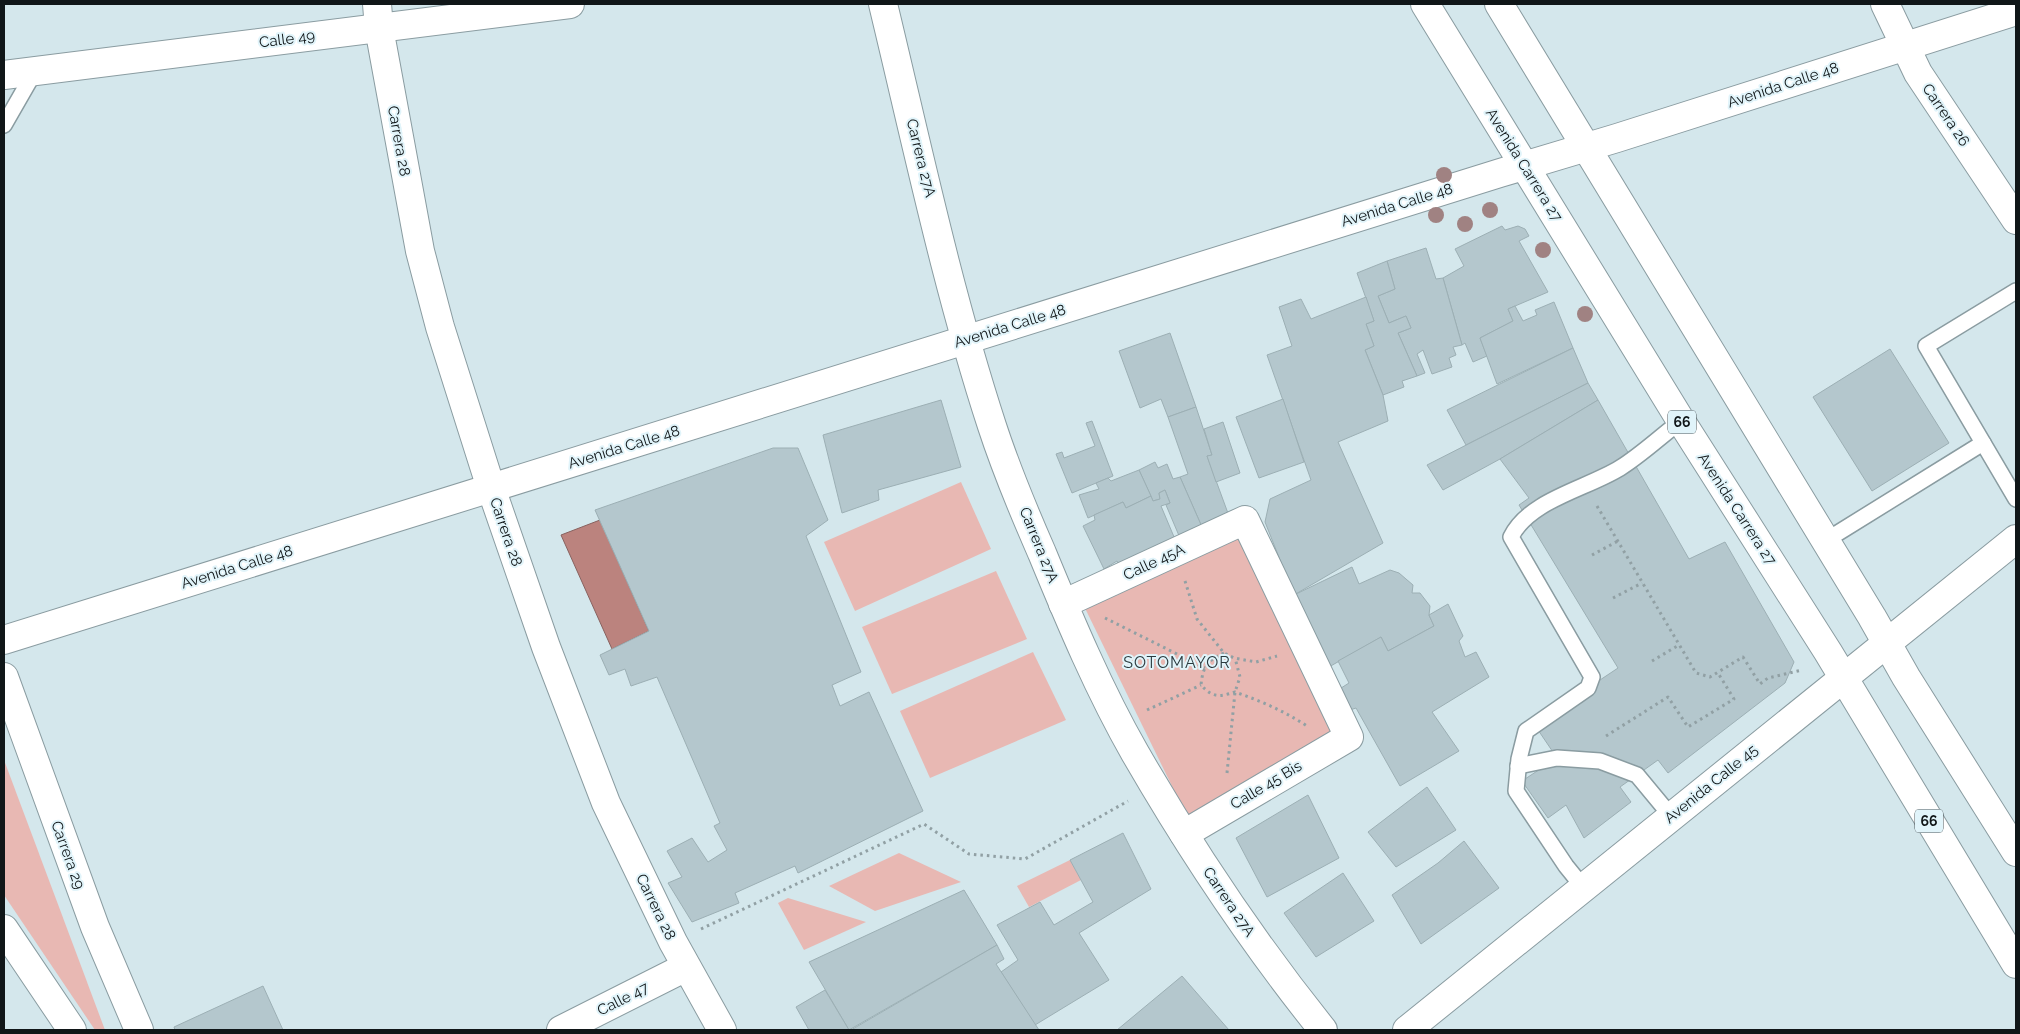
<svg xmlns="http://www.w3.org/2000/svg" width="2020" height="1034" viewBox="0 0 2020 1034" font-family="Raleway,sans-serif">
  <rect width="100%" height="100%" fill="#d4e7ec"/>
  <g fill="#e8b8b3">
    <polygon points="961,482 991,549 855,611 824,542"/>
    <polygon points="1241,528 1338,736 1189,821 1081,600"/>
    <polygon points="996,571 1027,639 892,694 862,627"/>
    <polygon points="1033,652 1066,720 930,778 900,711"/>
    <polygon points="4,760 105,1030 95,1030 4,895"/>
    <polygon points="899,853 961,882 875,911 829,886"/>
    <polygon points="1070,860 1081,880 1029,907 1017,886"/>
    <polygon points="788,898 866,922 804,950 778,903"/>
  </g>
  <polygon fill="#bb837e" stroke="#88625f" points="600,520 649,631 612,649 561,535"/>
  <g fill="#b4c7cd" stroke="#9cafb4">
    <polygon points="1502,226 1505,230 1518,226 1525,229 1529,236 1519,241 1548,292 1508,309 1513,321 1480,338 1487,356 1473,362 1465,343 1462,345 1443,278 1464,266 1455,249"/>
    <polygon points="1426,248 1436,279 1443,278 1462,345 1453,347 1456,355 1449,358 1452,367 1432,374 1423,350 1417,354 1425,373 1417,376 1398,333 1411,328 1406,316 1389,323 1378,296 1395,289 1387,261"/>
    <polygon points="1387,261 1395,289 1378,296 1389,323 1406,316 1411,328 1398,333 1417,376 1402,381 1404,387 1383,395 1365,350 1374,346 1366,324 1374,321 1357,273"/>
    <polygon points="1366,297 1374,321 1366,324 1374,346 1365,350 1383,395 1388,421 1338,442 1383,543 1294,595 1265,522 1270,499 1311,480 1267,355 1292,346 1279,307 1301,299 1311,319"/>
    <polygon points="1554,302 1573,348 1497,384 1480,338 1513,321 1508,309 1515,306 1523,321 1537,315 1535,310"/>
    <polygon points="1170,333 1196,407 1168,417 1161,399 1140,408 1119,351"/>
    <polygon points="1573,348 1588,383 1466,445 1447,410"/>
    <polygon points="1890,349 1949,443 1872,491 1813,397"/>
    <polygon points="1588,383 1598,400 1500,459 1443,490 1427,465"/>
    <polygon points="1283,399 1304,462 1259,478 1236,417"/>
    <polygon points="941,400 961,467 878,490 879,500 842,513 823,435"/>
    <polygon points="1598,400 1689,559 1725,542 1794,662 1785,683 1668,773 1658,760 1620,787 1631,802 1584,838 1566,805 1548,818 1522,781 1557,758 1534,724 1618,668 1519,505 1529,498 1500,459"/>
    <polygon points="1196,407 1212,455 1207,456 1229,516 1202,527 1180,477 1188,474 1168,417"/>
    <polygon points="1092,421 1113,476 1072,493 1056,454 1062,452 1064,458 1095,446 1086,423"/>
    <polygon points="1223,422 1240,473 1216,482 1207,456 1212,455 1204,429"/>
    <polygon points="773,448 798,448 828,520 806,536 861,672 832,685 840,706 869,692 923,811 798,873 795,866 735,893 739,903 692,922 668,883 682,877 667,851 692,838 708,862 727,850 714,826 720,823 657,677 631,686 625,669 609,675 600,655 649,631 595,510"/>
    <polygon points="1155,462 1158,468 1167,464 1173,479 1180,477 1202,527 1180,538 1166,505 1170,503 1165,490 1159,493 1160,499 1153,501 1139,470"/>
    <polygon points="1139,470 1151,496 1126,508 1123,502 1088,518 1079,495 1099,489 1096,483 1108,478 1111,481"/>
    <polygon points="1165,490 1170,503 1161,506 1177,544 1119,565 1117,561 1104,569 1083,526 1095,520 1094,515 1123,502 1126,508 1151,496 1153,501 1160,499 1159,493"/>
    <polygon points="1352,567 1359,584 1390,570 1399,573 1413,585 1412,593 1420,593 1430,606 1429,615 1434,626 1388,651 1381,637 1329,667 1294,595"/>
    <polygon points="1448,604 1463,636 1459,641 1465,657 1476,652 1489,677 1432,712 1459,751 1400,786 1356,708 1347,711 1338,690 1349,683 1338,661 1381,637 1388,651 1434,626 1429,615"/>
    <polygon points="1427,787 1456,830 1396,867 1368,832"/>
    <polygon points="1308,795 1339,858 1267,897 1236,838"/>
    <polygon points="1123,833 1151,889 1079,933 1109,980 1035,1025 1001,972 1018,960 997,925 1040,902 1054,925 1093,902 1070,860"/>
    <polygon points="1464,841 1499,888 1421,944 1392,895 1438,863"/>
    <polygon points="1343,873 1374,921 1316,957 1284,913"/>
    <polygon points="964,890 997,945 849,1030 809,962"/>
    <polygon points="997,945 1004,959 996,964 1039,1030 851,1030"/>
    <polygon points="1182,976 1229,1030 1117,1030"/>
    <polygon points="263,986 283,1030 175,1030 174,1027"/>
    <polygon points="825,990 849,1030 809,1030 796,1007"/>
  </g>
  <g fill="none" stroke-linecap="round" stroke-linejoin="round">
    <defs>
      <g id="service">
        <polyline points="4,125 35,71"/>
        <polyline points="2016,291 1926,346 2016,499"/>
        <polyline points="1825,541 1983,443"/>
        <polyline points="1518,766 1557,758 1600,761 1637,775 1671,816"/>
        <path d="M1583 887 1566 866 1516 791 1519 759 1526 731 1588 688 1592 677 1511 537C1529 500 1586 489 1620 468 1641 455 1661 436 1681 421"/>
      </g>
      <g id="minor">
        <polyline points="377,4 379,28 420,251 440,327 491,488 546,647 606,803 673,942 722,1030"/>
        <path d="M883 4C917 145 947 288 992 426 1006 469 1024 512 1042 553 1070 621 1099 690 1135 753 1191 850 1253 943 1323 1030"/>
        <polyline points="1885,4 1918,73 2016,220"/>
        <polyline points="4,75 570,4"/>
        <polyline points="1063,604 1245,520 1349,737 1184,834"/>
        <polyline points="4,929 72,1030"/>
        <polyline points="561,1030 686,967"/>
      </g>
      <polyline id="tertiary" points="4,677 95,927 139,1030"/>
      <g id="primary">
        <polyline points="4,640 1500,173 1617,138 2016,11"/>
        <polyline points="1407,1030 2016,539"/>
      </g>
      <g id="trunk">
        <polyline points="1425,4 1681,421 1828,652 2016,964"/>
        <polyline points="1499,4 1872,617 1906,677 2016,852"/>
      </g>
    </defs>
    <use href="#service" stroke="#8a9ca1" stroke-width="18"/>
    <use href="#minor" stroke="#8a9ca1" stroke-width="30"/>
    <use href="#tertiary" stroke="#8a9ca1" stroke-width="30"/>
    <use href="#primary" stroke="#8a9ca1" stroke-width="30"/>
    <use href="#trunk" stroke="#8a9ca1" stroke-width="30"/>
    <g stroke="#91a0a4" stroke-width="3" stroke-dasharray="2.5 4" stroke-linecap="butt">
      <polyline points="1597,506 1696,673 1710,677 1743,657 1760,684 1768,678 1802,670"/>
      <polyline points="1592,555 1618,541"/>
      <polyline points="1185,581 1197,619 1224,653 1234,658 1256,662 1277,656"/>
      <polyline points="1613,598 1642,583"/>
      <polyline points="1105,618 1205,668"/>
      <path d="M1224 653C1207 661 1203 666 1201 685 1213 698 1219 697 1235 692 1261 701 1284 711 1307 726"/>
      <polyline points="1652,661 1679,645"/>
      <polyline points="1147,710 1201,685"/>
      <polyline points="1606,736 1668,697 1688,727 1734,699 1718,673"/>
      <polyline points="1227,773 1235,692 1240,677 1235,658"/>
      <polyline points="701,929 924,824 969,854 1025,859 1128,801"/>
    </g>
    <use href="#service" stroke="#fff" stroke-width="15"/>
    <use href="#minor" stroke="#fff" stroke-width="28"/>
    <use href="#tertiary" stroke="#fff" stroke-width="28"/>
    <use href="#primary" stroke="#fff" stroke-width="28"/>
    <use href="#trunk" stroke="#fff" stroke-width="28"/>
  </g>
  <g fill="#a08282">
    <circle cx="1444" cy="175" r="8"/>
    <circle cx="1490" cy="210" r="8"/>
    <circle cx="1436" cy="215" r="8"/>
    <circle cx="1465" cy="224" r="8"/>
    <circle cx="1543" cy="250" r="8"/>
    <circle cx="1585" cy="314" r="8"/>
  </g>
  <g text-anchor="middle" stroke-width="4" stroke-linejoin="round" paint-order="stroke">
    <g fill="#e1f4fa" stroke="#4f595c" stroke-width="1">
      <rect x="1668" y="410.5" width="28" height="23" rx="4"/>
      <rect x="1915" y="809.5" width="28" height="23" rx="4"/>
    </g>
    <g font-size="14" font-weight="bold" fill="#101618">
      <text x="1682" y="427">66</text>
      <text x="1929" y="826">66</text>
    </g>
    <g font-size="15" fill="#101618" stroke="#e1f4fa">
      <text transform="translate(287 39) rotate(-7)" y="5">Calle 49</text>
      <text transform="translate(1783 85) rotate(-18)" y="5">Avenida Calle 48</text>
      <text transform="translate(1946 115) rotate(56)" y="5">Carrera 26</text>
      <text transform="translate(399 141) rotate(80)" y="5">Carrera 28</text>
      <text transform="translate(921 158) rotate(76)" y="5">Carrera 27A</text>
      <text transform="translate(1524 165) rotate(58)" y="5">Avenida Carrera 27</text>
      <text transform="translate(1397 205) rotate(-17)" y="5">Avenida Calle 48</text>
      <text transform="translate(1010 326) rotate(-17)" y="5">Avenida Calle 48</text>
      <text transform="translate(624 447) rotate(-17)" y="5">Avenida Calle 48</text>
      <text transform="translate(1737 509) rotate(57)" y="5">Avenida Carrera 27</text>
      <text transform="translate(506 532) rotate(71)" y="5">Carrera 28</text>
      <text transform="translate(1039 545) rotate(68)" y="5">Carrera 27A</text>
      <text transform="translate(1154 562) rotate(-25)" y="5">Calle 45A</text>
      <text transform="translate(237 567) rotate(-17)" y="5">Avenida Calle 48</text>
      <text transform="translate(1711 784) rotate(-39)" y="5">Avenida Calle 45</text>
      <text transform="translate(1266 785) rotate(-31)" y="5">Calle 45 Bis</text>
      <text transform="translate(68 855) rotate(70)" y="5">Carrera 29</text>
      <text transform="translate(1229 902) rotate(56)" y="5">Carrera 27A</text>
      <text transform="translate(656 907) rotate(64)" y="5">Carrera 28</text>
      <text transform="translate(623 999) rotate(-27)" y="5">Calle 47</text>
    </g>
    <g font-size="16" letter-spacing="1" fill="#2a3a3e" stroke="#e1f4fa">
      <text x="1177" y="668">SOTOMAYOR</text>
    </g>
  </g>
  <rect width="2020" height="1034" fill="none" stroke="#101618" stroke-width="10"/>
</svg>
